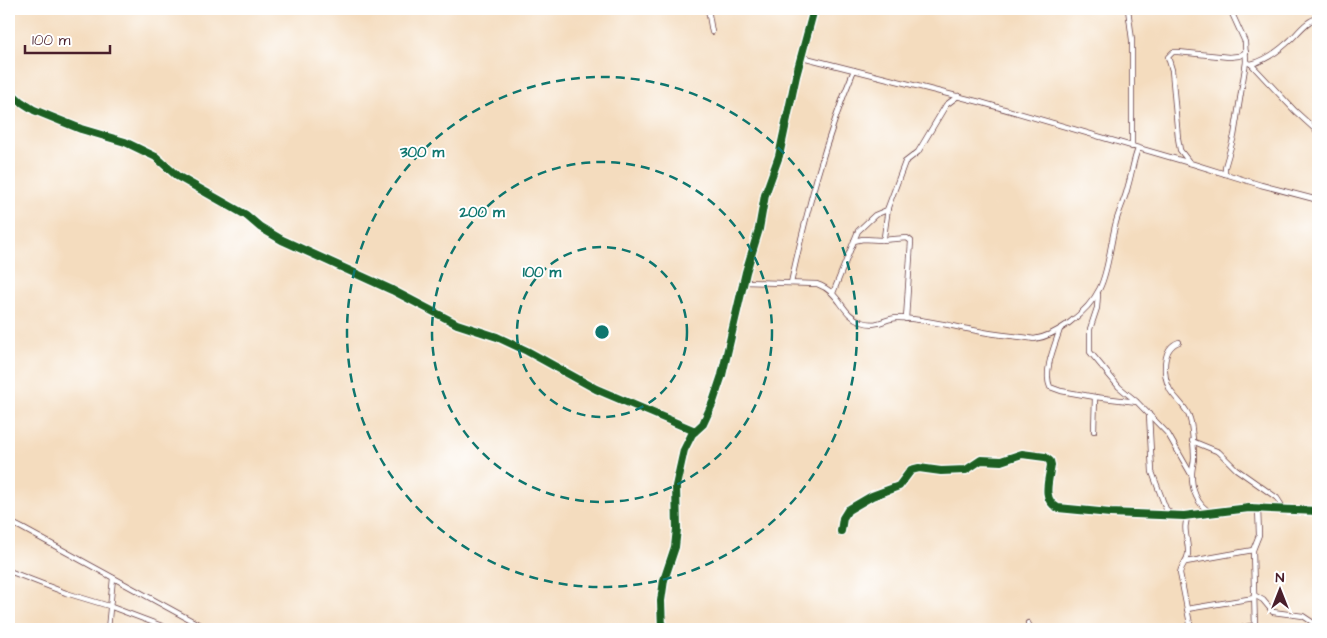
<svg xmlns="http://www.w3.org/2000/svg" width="1327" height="638" viewBox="0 0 1327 638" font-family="'Architects Daughter',sans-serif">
  <rect width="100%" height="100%" fill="#fff"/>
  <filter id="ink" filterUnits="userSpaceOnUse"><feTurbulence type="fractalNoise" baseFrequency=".02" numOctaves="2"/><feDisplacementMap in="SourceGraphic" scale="10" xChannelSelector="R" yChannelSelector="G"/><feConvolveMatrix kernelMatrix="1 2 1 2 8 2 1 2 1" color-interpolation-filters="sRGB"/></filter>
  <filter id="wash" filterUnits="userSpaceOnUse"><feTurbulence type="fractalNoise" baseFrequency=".0096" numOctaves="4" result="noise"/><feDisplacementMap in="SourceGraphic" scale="20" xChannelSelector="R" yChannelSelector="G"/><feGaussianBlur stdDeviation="1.12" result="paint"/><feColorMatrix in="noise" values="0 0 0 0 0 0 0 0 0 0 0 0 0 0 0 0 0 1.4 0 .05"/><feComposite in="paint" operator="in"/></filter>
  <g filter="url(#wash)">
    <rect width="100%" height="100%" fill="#f4dcbe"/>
  </g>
  <g filter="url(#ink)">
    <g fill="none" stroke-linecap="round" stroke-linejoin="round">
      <defs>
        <g id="street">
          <polyline points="708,9 712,32"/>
          <polyline points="1128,9 1132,40 1132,147"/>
          <polyline points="1230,9 1245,42 1246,62 1251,64 1295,111 1318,132"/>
          <polyline points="802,57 980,102 1190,163 1261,185 1318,200"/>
          <path d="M1251 64C1264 61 1277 52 1287 43 1296 36 1306 20 1318 18"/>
          <polyline points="9,91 20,101 34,110 81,129 125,142 156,157 177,176 246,215 260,227 282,240 392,290 457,324 497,337 527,351 596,389 695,431"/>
          <polyline points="1190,163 1180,150 1178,138 1172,70 1168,57 1173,52 1178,52 1229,57 1239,56 1246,52"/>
          <polyline points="1225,174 1225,167 1234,136 1246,62"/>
          <polyline points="882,240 907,238 911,241 906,319"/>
          <polyline points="854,241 863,239 882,240 884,237 888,208"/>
          <path d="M744 282 817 284C842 293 840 314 862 322 880 328 885 317 899 318 925 319 951 326 978 331 996 335 1015 336 1034 339 1048 337 1058 331 1069 323 1109 293 1105 270 1115 226 1118 212 1125 200 1128 186 1132 173 1133 161 1138 149"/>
          <path d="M791 283C807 210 825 139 854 70"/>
          <polyline points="833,293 858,231 875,215 887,210 905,162 918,152 946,105 958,96"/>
          <polyline points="1098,294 1097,308 1090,329 1090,352 1119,387 1136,401"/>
          <path d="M1060 329C1055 345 1043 371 1050 387L1061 391 1095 397 1137 402 1168 434 1192 476"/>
          <path d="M1179 342C1161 348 1163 376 1170 390 1176 400 1187 407 1190 419 1192 425 1194 450 1194 457 1194 463 1192 468 1192 473 1191 488 1197 506 1211 512"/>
          <polyline points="1149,414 1152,472 1166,509 1172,514"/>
          <polyline points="1094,431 1095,397"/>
          <polyline points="1192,441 1219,452 1236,469 1277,498 1284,509"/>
          <path d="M1189 515C1181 527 1189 540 1188 554 1187 562 1181 565 1180 573L1191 629"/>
          <polyline points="9,526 16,525 22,528 207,629"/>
          <path d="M841 531 843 518 848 510 872 496 899 486 911 470 919 468 941 471 966 470 981 460 1001 461 1022 454 1045 457 1050 461 1051 465C1049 480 1041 500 1058 508L1110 513 1184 516 1249 508 1318 511"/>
          <polyline points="1186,562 1253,550"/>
          <polyline points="9,571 66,593 109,606 170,629"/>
          <polyline points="1254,595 1263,600 1273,612 1303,616 1318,626"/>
          <polyline points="1187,609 1254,598"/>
          <polyline points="1028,623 1031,629"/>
          <polyline points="108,629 113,578"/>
          <polyline points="662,629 661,601 664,580 675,547 677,529 676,486 684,450 692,434 703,424 713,402 722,375 746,272 759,229 765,195 779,156 796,76 814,9"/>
          <polyline points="1237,629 1255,625"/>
          <polyline points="1255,629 1253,550 1259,535 1258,508"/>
        </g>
      </defs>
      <use href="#street" stroke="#643b41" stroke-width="6"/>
      <use href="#street" stroke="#fff" stroke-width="4.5"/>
      <defs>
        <g id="cycleway">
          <polyline points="9,91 20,101 34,110 81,129 125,142 156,157 177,176 246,215 260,227 282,240 392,290 457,324 497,337 527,351 596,389 695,431"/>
          <path d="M841 531 843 518 848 510 872 496 899 486 911 470 919 468 941 471 966 470 981 460 1001 461 1022 454 1045 457 1050 461 1051 465C1049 480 1041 500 1058 508L1110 513 1184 516 1249 508 1318 511"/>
          <polyline points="662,629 661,601 664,580 675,547 677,529 676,486 684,450 692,434 703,424 713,402 722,375 746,272 759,229 765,195 779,156 796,76 814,9"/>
        </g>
      </defs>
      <use href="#cycleway" stroke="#fff" stroke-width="11"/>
      <use href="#cycleway" stroke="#1b5e20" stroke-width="8"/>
    </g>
  </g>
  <g fill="none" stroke="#0f766e" stroke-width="2.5" stroke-dasharray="9 6">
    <circle cx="602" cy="332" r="85"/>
    <circle cx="602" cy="332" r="170"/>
    <circle cx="602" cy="332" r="255"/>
  </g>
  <circle cx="602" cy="332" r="8" fill="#0f766e" stroke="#fff" stroke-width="2.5"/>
  <g font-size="15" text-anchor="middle" font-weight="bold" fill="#0f766e" stroke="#fff" stroke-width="4" stroke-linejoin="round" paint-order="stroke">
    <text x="422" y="157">300 m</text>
    <text x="482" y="217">200 m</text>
    <text x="542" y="277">100 m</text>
  </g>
  <rect width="1327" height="638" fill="none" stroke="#fff" stroke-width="30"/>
  <g transform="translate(1280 590)" stroke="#ffffff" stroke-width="4" paint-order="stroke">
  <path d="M0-4L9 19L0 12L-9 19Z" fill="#4a1f2b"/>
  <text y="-8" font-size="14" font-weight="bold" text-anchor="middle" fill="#4a1f2b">N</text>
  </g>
  <path d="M25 45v8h85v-8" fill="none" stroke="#4a1f2b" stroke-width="2.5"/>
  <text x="32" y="45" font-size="15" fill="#4a1f2b" stroke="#ffffff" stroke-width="4" paint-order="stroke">100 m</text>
</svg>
